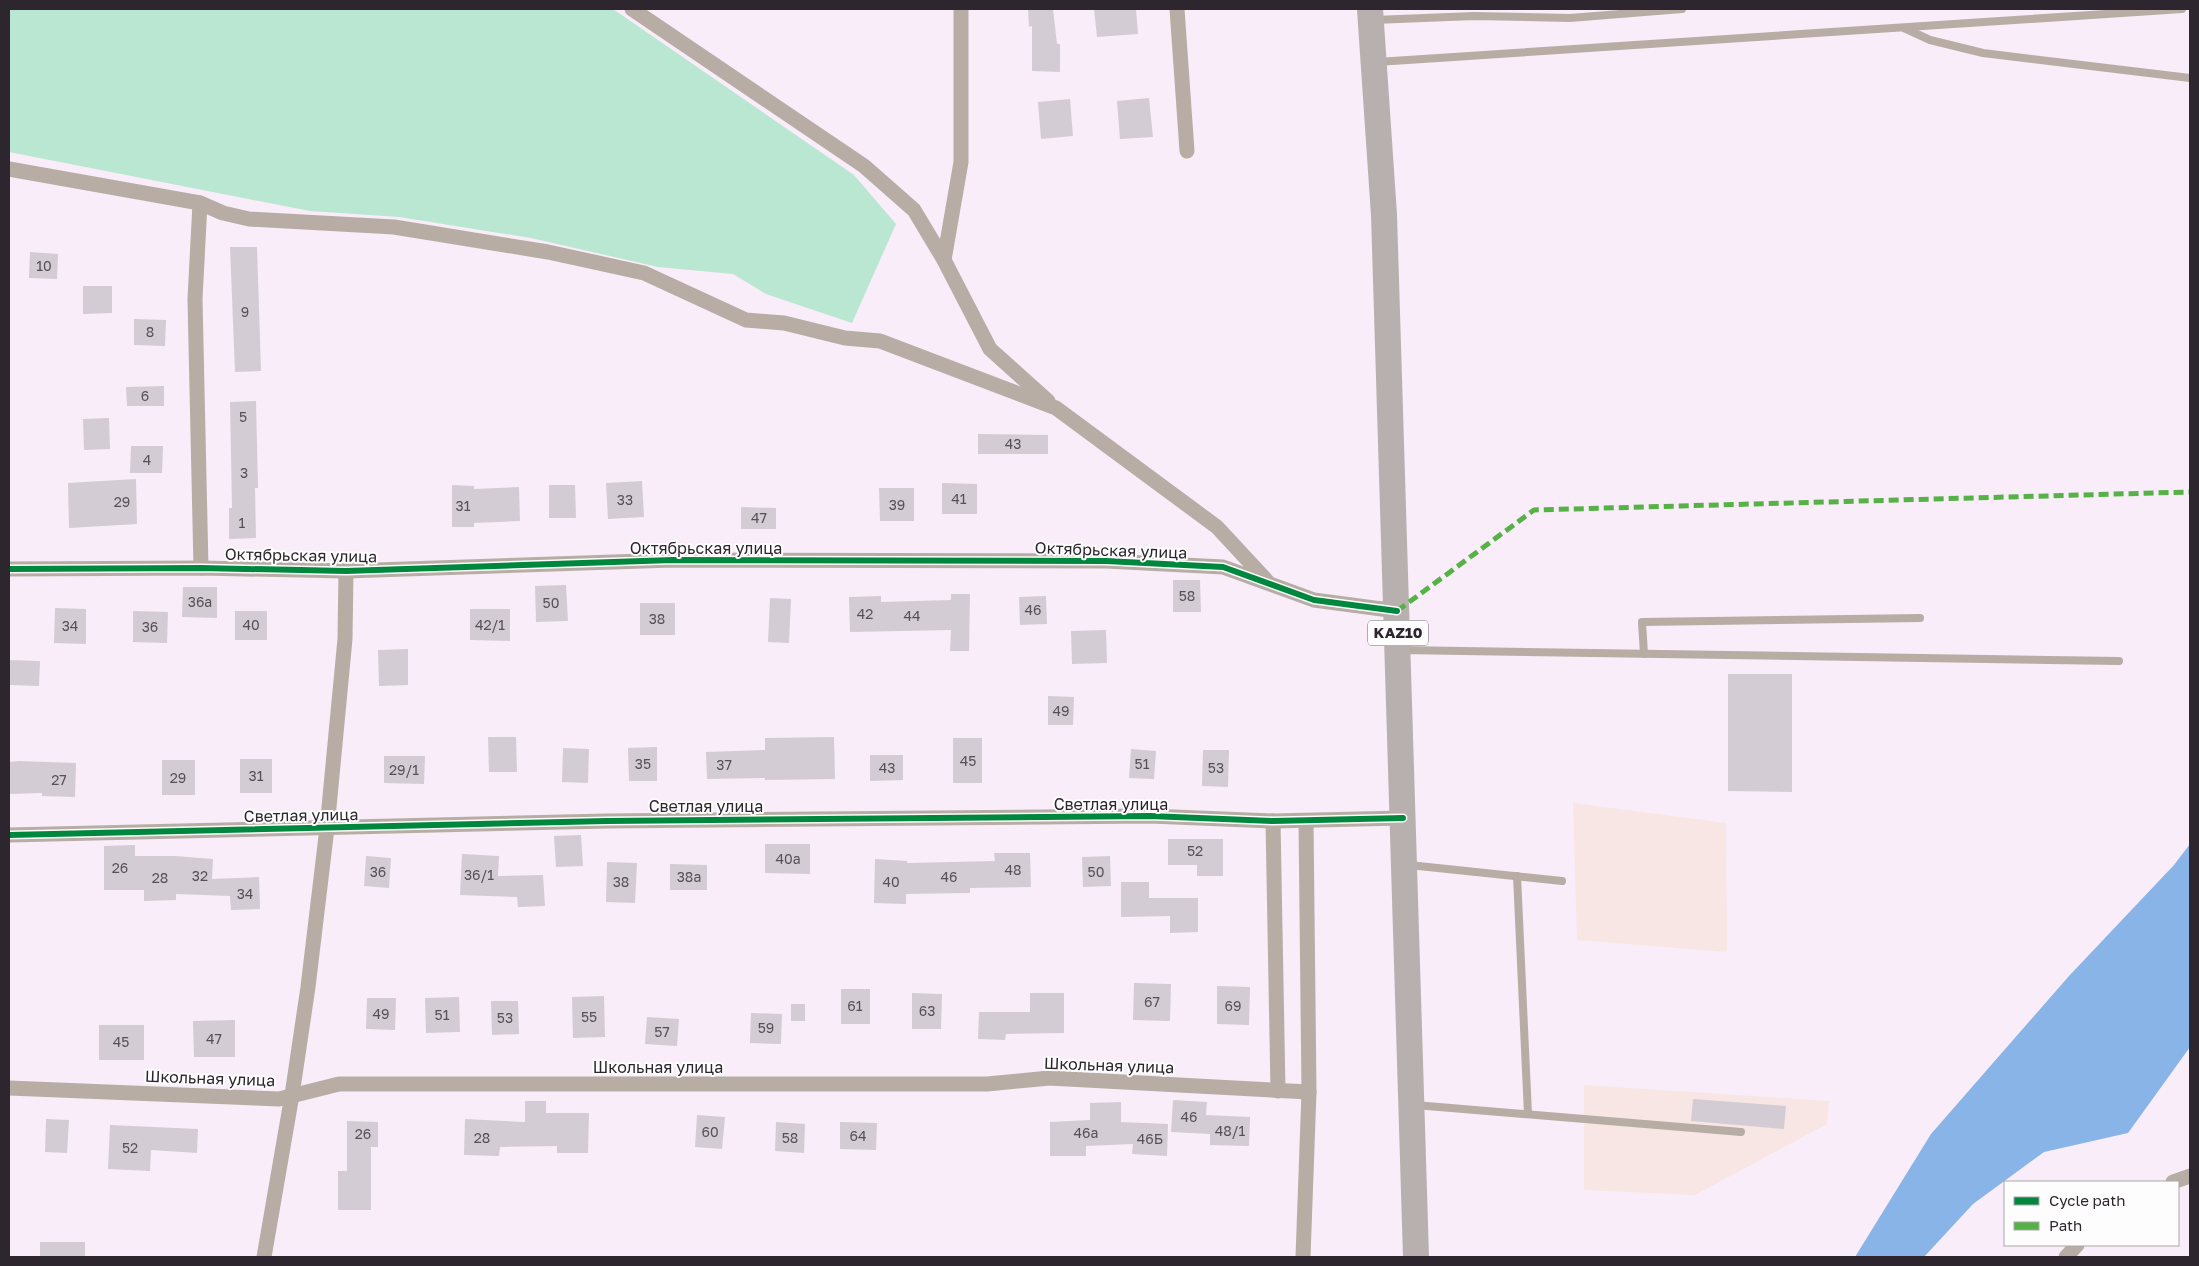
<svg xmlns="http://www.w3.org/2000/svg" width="2199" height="1266" viewBox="0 0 2199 1266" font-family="'Golos Text',sans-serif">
  <rect width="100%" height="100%" fill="#f8edf8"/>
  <g fill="#f7e6e4">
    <polygon points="1573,803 1726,823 1727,952 1577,940"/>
    <polygon points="1584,1085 1829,1101 1827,1124 1695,1195 1584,1190"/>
  </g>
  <polygon fill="#bae7d1" points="9,9 613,9 854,175 896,224 852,323 766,294 733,274 658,267 531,238 399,217 310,211 9,152"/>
  <polygon fill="#88b4e8" points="2190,844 2190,1047 2128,1133 2044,1152 1973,1204 1924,1257 1855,1257 1931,1134 2069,976 2174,865"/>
  <g fill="#d4ccd5">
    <polygon points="1028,9 1053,9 1057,44 1060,44 1060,72 1032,71 1032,26 1029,27"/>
    <polygon points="1094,9 1136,9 1138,34 1097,37"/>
    <polygon points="1149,98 1153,137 1120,139 1117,101"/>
    <polygon points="1070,99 1073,136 1041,139 1038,102"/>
    <polygon points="230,247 257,247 261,371 235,372"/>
    <polygon points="30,252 58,254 57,279 29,278"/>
    <polygon points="83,286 112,286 112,313 83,314"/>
    <polygon points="134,319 166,320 165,346 134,345"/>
    <polygon points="164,386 164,406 127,406 126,387"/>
    <polygon points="256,401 258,488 255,488 256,538 229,539 229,508 232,508 230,402"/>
    <polygon points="109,418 110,449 84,450 83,419"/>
    <polygon points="978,434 1048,435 1048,454 978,454"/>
    <polygon points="131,446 163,446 162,473 130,473"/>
    <polygon points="136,479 137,524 69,528 68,483"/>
    <polygon points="642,481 644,517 608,519 606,483"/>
    <polygon points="942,483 977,484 977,514 942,514"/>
    <polygon points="452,485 474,486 474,489 519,487 520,521 474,523 474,527 452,527"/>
    <polygon points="549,485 575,485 576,518 549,518"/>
    <polygon points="879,488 914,488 914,521 880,521"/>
    <polygon points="741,507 776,508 776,529 741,529"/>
    <polygon points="1173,580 1200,580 1201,612 1173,612"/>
    <polygon points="566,585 568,621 536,622 535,586"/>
    <polygon points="183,587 217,587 217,618 182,617"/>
    <polygon points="951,594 970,594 969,651 950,651 951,630 850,632 849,597 881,596 881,602 951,600"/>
    <polygon points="1046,596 1047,624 1020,625 1019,597"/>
    <polygon points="770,598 791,599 789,643 768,642"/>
    <rect x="640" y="603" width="35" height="32"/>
    <polygon points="55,608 86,609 86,644 54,643"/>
    <polygon points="470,609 510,609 510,641 470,640"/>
    <polygon points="133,611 168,612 167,643 133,642"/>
    <rect x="235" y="611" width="32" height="29"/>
    <polygon points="1106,630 1107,663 1072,664 1071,631"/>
    <polygon points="408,649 408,685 379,686 378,650"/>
    <polygon points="9,660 40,661 39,686 9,685"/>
    <polygon points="1728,674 1792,674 1792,792 1728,791"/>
    <polygon points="1048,696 1074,697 1073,725 1048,725"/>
    <polygon points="488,737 516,737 517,772 489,772"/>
    <polygon points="834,737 835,779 765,780 765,778 707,779 706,752 765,750 765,738"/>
    <rect x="953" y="738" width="29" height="45"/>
    <polygon points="657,747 657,781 629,781 628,748"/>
    <polygon points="563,748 589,749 588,783 562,782"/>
    <polygon points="1131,749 1156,751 1154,779 1129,778"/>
    <polygon points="1203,750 1229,750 1228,787 1202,786"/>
    <polygon points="870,755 903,755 903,780 870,781"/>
    <polygon points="384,756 425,756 424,784 384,783"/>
    <rect x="240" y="759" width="32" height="34"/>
    <rect x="162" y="760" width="33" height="35"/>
    <polygon points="19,761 76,763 75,797 42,796 42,793 9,794 9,762"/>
    <polygon points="581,835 583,866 556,867 554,836"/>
    <polygon points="1168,839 1223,839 1223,876 1197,876 1197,865 1168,865"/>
    <polygon points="765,844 810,844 810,874 765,873"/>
    <polygon points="135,845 135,856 175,856 213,859 212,879 259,877 260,909 231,910 230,896 176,894 176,900 144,901 144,890 104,890 104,846"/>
    <polygon points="994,853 1030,853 1031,887 970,888 970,893 906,894 906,904 874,903 875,859 907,861 907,863 995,861"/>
    <polygon points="462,854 499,856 498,876 543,875 545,906 518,907 517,897 460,895"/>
    <polygon points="366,856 391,858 389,888 364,886"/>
    <polygon points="1110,856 1111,886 1083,887 1082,857"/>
    <polygon points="607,862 637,863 635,903 606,902"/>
    <polygon points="670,864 707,865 707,890 670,890"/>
    <polygon points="1121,882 1149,882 1149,898 1198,898 1198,932 1170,933 1170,916 1121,917"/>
    <polygon points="1134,983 1171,984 1170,1021 1133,1020"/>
    <polygon points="1217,986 1250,987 1249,1025 1217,1024"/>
    <rect x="841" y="989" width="29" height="35"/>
    <polygon points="912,993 942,994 941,1029 912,1029"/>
    <polygon points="1030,993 1064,993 1064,1033 1006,1034 1005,1040 978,1039 979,1012 1030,1012"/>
    <polygon points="604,996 605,1037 573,1038 572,997"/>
    <polygon points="459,997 460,1032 426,1033 425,998"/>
    <polygon points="367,998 396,998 395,1030 366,1029"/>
    <polygon points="491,1001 518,1001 519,1034 492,1035"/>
    <rect x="791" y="1004" width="14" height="17"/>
    <polygon points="751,1013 782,1014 781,1044 750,1043"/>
    <polygon points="647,1017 679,1019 677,1046 645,1044"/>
    <polygon points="235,1020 235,1057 194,1057 193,1021"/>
    <rect x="99" y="1025" width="45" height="35"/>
    <polygon points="1693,1099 1786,1106 1784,1129 1691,1121"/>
    <polygon points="1173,1100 1207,1102 1206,1115 1250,1117 1249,1146 1210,1145 1210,1134 1171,1132"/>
    <polygon points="525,1101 546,1101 546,1113 589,1113 588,1153 557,1153 557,1146 500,1147 499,1156 464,1155 465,1119 525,1122"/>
    <polygon points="1121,1102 1121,1122 1168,1124 1167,1156 1132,1154 1133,1144 1086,1146 1086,1156 1050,1156 1050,1122 1090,1120 1090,1103"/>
    <polygon points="697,1115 725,1117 722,1149 695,1147"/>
    <polygon points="46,1119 69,1120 67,1153 45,1152"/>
    <polygon points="347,1121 378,1122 378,1147 371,1147 371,1210 338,1210 338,1171 347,1171"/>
    <polygon points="776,1122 805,1124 804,1153 775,1151"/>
    <polygon points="840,1122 877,1123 876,1150 840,1149"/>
    <polygon points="110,1125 198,1129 197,1153 151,1150 150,1171 108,1169"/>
    <rect x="40" y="1242" width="45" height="15"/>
  </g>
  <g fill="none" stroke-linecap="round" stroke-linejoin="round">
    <g stroke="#b7ada5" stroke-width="8">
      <polyline points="1374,20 1474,16 1570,18 1682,9"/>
      <polyline points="1904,28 1930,40 1983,53 2190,78"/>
      <polyline points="1377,62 2182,9"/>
      <polyline points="1400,650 2119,661"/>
      <polyline points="1644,654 1642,622 1920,618"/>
      <polyline points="1409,865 1562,881"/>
      <polyline points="1517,876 1528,1114"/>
      <polyline points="1415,1105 1741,1132"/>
    </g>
    <g stroke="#b7ada5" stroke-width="15">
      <polyline points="632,9 864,166 914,210 944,260 990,349 1048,401"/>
      <polyline points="1177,9 1187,151"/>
      <polyline points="9,169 200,203 223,213 249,219 394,227 548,252 644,273 746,320 784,323 845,338 880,341 1056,408 1217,527 1267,581"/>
      <polyline points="200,203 195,299 201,568"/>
      <polyline points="944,260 961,162 961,9"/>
      <polyline points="9,569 201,568 346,571 673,560 1106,561 1223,567 1314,600 1397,611"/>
      <polyline points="1273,821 1278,1091"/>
      <polyline points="9,835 607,821 1150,816 1273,821 1403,818"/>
      <polyline points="9,1088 279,1099 339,1084 987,1084 1049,1078 1309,1092"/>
      <polyline points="2173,1182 2190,1176"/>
      <polyline points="264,1257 292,1095 308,987 327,828 345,639 346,571"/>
      <polyline points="1303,1257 1309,1092 1306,821"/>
      <polyline points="2066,1257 2077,1245"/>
    </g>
    <polyline stroke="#b8b0ae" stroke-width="26" points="1370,9 1384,215 1416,1257"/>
    <polyline stroke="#56b246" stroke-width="5" stroke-dasharray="10 5" stroke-linecap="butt" points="1397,611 1534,510 2190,492"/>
    <defs>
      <g id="cycleway">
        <polyline points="9,569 201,568 346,571 673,560 1106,561 1223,567 1314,600 1397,611"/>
        <polyline points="9,835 607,821 1150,816 1273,821 1403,818"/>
      </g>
    </defs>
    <use href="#cycleway" stroke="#fdfdfd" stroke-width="9"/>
    <use href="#cycleway" stroke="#00873e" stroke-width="6"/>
  </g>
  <g text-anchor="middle" stroke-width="4" stroke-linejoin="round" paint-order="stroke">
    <g font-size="14" fill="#585058">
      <text x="44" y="271">10</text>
      <text x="245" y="317">9</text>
      <text x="150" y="337">8</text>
      <text x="145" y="401">6</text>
      <text x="243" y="422">5</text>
      <text x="1013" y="449">43</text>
      <text x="147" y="465">4</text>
      <text x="244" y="478">3</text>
      <text x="959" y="504">41</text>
      <text x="625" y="505">33</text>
      <text x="122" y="507">29</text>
      <text x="897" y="510">39</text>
      <text x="463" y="511">31</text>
      <text x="759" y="523">47</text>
      <text x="242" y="528">1</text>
      <text x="1187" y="601">58</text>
      <text x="200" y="607">36а</text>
      <text x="551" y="608">50</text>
      <text x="1033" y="615">46</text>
      <text x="865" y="619">42</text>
      <text x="912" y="621">44</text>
      <text x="657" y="624">38</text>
      <text x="251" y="630">40</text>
      <text x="490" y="630">42/1</text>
      <text x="70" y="631">34</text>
      <text x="150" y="632">36</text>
      <text x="1061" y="716">49</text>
      <text x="968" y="766">45</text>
      <text x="643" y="769">35</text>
      <text x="1142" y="769">51</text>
      <text x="724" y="770">37</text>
      <text x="887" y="773">43</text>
      <text x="1216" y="773">53</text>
      <text x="404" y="775">29/1</text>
      <text x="256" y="781">31</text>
      <text x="178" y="783">29</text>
      <text x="59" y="785">27</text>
      <text x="1195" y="856">52</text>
      <text x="788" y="864">40а</text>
      <text x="120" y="873">26</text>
      <text x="1013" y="875">48</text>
      <text x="378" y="877">36</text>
      <text x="1096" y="877">50</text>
      <text x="479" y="880">36/1</text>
      <text x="200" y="881">32</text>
      <text x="689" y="882">38а</text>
      <text x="949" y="882">46</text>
      <text x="160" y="883">28</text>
      <text x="621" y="887">38</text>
      <text x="891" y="887">40</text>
      <text x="245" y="899">34</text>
      <text x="1152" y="1007">67</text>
      <text x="855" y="1011">61</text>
      <text x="1233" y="1011">69</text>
      <text x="927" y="1016">63</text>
      <text x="381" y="1019">49</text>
      <text x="442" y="1020">51</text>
      <text x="589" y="1022">55</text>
      <text x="505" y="1023">53</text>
      <text x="766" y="1033">59</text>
      <text x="662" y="1037">57</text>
      <text x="214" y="1044">47</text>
      <text x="121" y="1047">45</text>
      <text x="1189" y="1122">46</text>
      <text x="1230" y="1136">48/1</text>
      <text x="710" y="1137">60</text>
      <text x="1086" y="1138">46а</text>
      <text x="363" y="1139">26</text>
      <text x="858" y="1141">64</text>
      <text x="482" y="1143">28</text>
      <text x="790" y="1143">58</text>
      <text x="1150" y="1144">46Б</text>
      <text x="130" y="1153">52</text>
    </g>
    <rect fill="#fdfdfd" stroke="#6c666c" stroke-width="1" x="1368" y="620.5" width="60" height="25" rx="4"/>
    <g font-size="15" font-weight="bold" fill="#2e262e">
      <text x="1398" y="638">KAZ10</text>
    </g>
    <g font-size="16" fill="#2e262e" stroke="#fdfdfd">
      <text x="706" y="554">Октябрьская улица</text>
      <text transform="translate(1111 550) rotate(2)" y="6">Октябрьская улица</text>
      <text transform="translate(301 555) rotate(1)" y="6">Октябрьская улица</text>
      <text x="1111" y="810">Светлая улица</text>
      <text x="706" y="812">Светлая улица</text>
      <text transform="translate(301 815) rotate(-1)" y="6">Светлая улица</text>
      <text transform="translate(1109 1065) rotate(2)" y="6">Школьная улица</text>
      <text x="658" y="1073">Школьная улица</text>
      <text transform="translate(210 1078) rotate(2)" y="6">Школьная улица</text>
    </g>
  </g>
  <rect width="2199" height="1266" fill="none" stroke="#2e262e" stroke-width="20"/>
  <rect x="2004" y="1181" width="175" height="65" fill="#fdfdfd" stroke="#aaa7aa"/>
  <rect x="2014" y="1197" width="25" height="8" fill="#00873e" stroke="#aaa7aa"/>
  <text x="2049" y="1206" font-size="15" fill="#2e262e">Cycle path</text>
  <rect x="2014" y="1222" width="25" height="8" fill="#56b246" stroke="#aaa7aa"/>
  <text x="2049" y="1231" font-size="15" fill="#2e262e">Path</text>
</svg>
